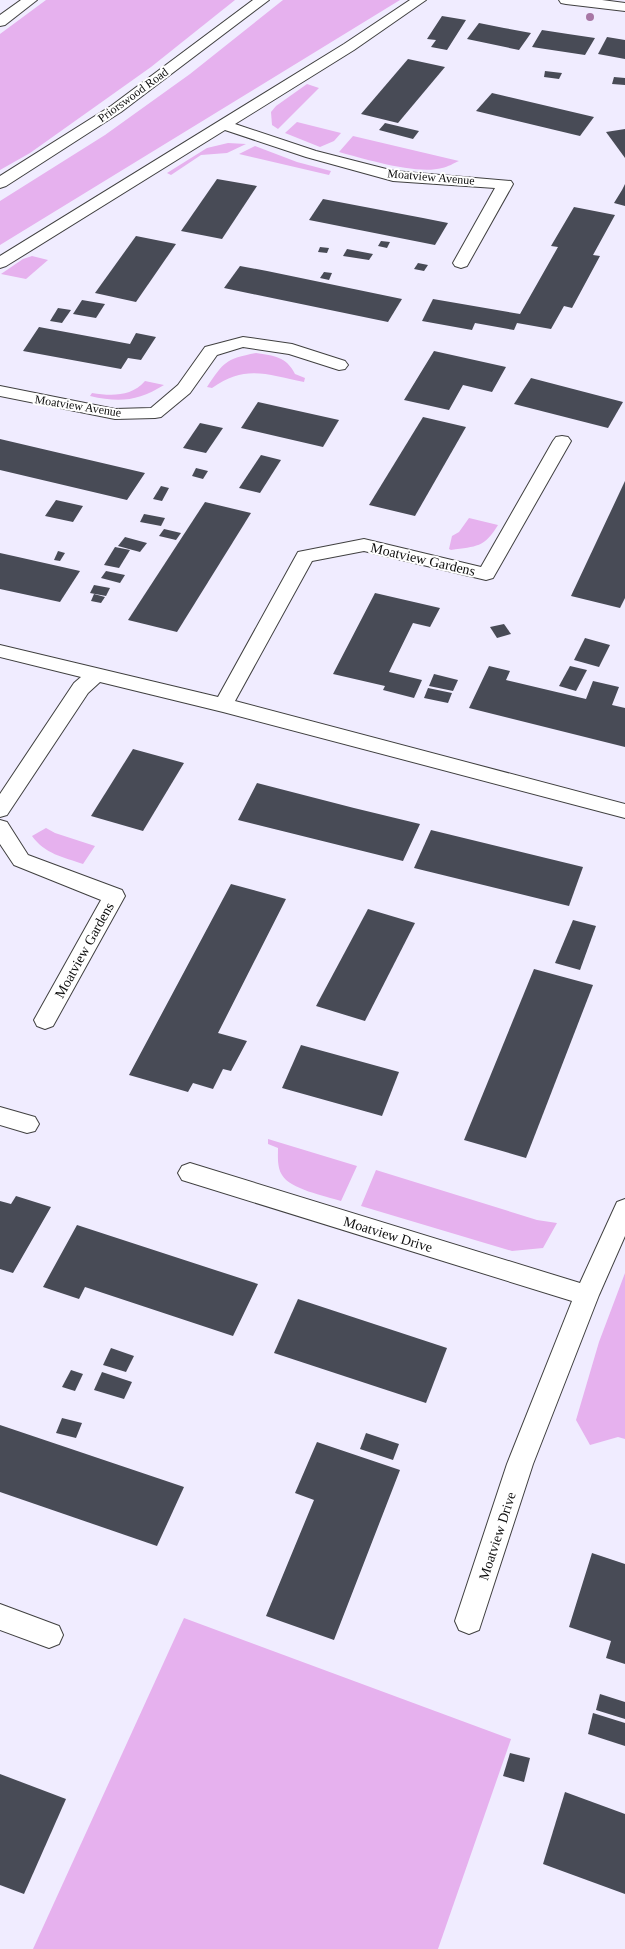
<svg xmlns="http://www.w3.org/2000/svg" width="625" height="1949" viewBox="0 0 625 1949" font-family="'Times New Roman',serif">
  <rect width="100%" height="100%" fill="#f0ecff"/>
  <g fill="#e6b1ee">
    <polygon points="46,0 235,0 151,67 30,153 0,170 0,34"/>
    <polygon points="283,0 400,0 0,245 0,201 105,135 190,74"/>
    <polygon points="307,84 319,88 278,129 272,125 271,112 276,106"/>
    <polygon points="297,122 341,133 334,141 320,147 285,133"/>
    <path d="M353 136 459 161C454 163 448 167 442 168 417 175 365 159 339 152Z"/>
    <polygon points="228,143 246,144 227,153 201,155 171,175 167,173 207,148"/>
    <polygon points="255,146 297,162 331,171 329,175 239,154"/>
    <polygon points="32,256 48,260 26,279 1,274 23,259"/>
    <path d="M256 353C274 356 286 356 295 374L305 378 304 382C267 375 246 364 212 388L207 387C224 362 225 359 256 353Z"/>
    <path d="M145 381 164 385C138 401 120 403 90 396L92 393C111 396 131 397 145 381Z"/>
    <path d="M469 518 498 525C484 548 477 546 451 550L449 549 452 536 459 532Z"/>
    <path d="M46 828 55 833 95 846 83 864C63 857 45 854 32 836Z"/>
    <path d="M268 1139 357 1166 341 1201C325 1196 290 1189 282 1175 277 1167 278 1157 278 1148L268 1144Z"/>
    <polygon points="376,1170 537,1220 557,1223 543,1248 512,1251 361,1206"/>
    <polygon points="625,1273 625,1439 618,1437 590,1445 576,1420 599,1342"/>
    <polygon points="184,1618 511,1739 438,1949 33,1949"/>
  </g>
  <g fill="#484b56">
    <polygon points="442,16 466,20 447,50 431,47 436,40 427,39"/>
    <polygon points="479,23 504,28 531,33 519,50 467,39"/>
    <polygon points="542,30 568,34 595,38 585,55 532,47"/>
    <polygon points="607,37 625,40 625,59 598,54"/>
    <polygon points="408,59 445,67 398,123 361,114"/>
    <polygon points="545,71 562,73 559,79 544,77"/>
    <polygon points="614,77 625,78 625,85 612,84"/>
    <polygon points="492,93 594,117 580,136 476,111"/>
    <polygon points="385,123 419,131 413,139 379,130"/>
    <polygon points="625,129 625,158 606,132"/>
    <polygon points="217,179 257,186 222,239 181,231"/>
    <polygon points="625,184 625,206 614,203 622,190"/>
    <polygon points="323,199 423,218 448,223 435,245 309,220"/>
    <polygon points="574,207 615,215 593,255 600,256 572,308 564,306 551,329 517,323 514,330 475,323 472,330 422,321 433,299 520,314 558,247 551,246"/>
    <polygon points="136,236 176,244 136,302 95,293"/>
    <polygon points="381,241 390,242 387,248 378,246"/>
    <polygon points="320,247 329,248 327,253 318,252"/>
    <polygon points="347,249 373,254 369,260 343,256"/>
    <polygon points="418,263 428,265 424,271 414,269"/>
    <polygon points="240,266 267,271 402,299 388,322 224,288"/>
    <polygon points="324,272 332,273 329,280 320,278"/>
    <polygon points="82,300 105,304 96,318 73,314"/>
    <polygon points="58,308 71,310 62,323 50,321"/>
    <polygon points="39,327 130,344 136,333 156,337 141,360 128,358 121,369 23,351"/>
    <polygon points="434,351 506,367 492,392 463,385 449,410 404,400"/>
    <polygon points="531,378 623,402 608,428 514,404"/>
    <polygon points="258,402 339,420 323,447 241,428"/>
    <polygon points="423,417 466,427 415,516 369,505"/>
    <polygon points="200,423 223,428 206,453 183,448"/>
    <polygon points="0,439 34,447 145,473 127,500 0,470"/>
    <polygon points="261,455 281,460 260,493 239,488"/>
    <polygon points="196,468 208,471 203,479 192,476"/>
    <polygon points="625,481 625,598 620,608 571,596"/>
    <polygon points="161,486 169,488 162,501 153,499"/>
    <polygon points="56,500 83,506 73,522 45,516"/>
    <polygon points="205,502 251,513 177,632 128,620"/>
    <polygon points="144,514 165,518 161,526 140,522"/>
    <polygon points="164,529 181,533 176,540 159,536"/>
    <polygon points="125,537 147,543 140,552 118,546"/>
    <polygon points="115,547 130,550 119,568 104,565"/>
    <polygon points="58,551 65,553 60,561 54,560"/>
    <polygon points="0,553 18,557 80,571 60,602 0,589"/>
    <polygon points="106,571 125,575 120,583 101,578"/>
    <polygon points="94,585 110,588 106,596 90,593"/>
    <polygon points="375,593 440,608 430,627 413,623 389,672 422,680 414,698 383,690 385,686 333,674"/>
    <polygon points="94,594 105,597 101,603 91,601"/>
    <polygon points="504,624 511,634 497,638 490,627"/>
    <polygon points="585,638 610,645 599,667 574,660"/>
    <polygon points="489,666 510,671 506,680 586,699 593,681 619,687 612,705 625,708 625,747 469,708"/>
    <polygon points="570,666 587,670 576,691 559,686"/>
    <polygon points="434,674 458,680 453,691 429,686"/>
    <polygon points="428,688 452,693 448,703 424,698"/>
    <polygon points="133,749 184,763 143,831 91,816"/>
    <polygon points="257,783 354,808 420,824 403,861 238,820"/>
    <polygon points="431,830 583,867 569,906 414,868"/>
    <polygon points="231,884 286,899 218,1033 247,1041 231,1071 223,1069 213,1089 193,1083 188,1092 129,1075"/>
    <polygon points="368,909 415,923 365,1021 316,1006"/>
    <polygon points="573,920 596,926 580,970 555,963"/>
    <polygon points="534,969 593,985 526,1158 464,1140"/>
    <polygon points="301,1045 399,1072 382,1116 282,1088"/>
    <polygon points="16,1196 51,1207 13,1273 0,1269 0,1201 11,1204"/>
    <polygon points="77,1225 258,1284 233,1336 85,1287 79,1299 43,1287"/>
    <polygon points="298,1299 447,1348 426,1403 274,1353"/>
    <polygon points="111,1348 134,1356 126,1372 103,1365"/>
    <polygon points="71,1370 83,1374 75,1391 62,1387"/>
    <polygon points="102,1372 132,1382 124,1399 94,1390"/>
    <polygon points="62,1418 82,1423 76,1438 56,1433"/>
    <polygon points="0,1425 184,1487 157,1546 0,1492"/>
    <polygon points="366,1433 399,1444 393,1460 360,1449"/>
    <polygon points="317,1442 400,1470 334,1640 266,1616 314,1500 295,1493"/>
    <polygon points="592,1553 625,1564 625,1664 606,1658 611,1641 569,1627"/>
    <polygon points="600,1694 625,1702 625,1719 596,1710"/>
    <polygon points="593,1713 625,1723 625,1746 588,1734"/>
    <polygon points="510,1753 530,1758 524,1782 503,1776"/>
    <polygon points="0,1774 66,1799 24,1894 0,1885"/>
    <polygon points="565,1792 625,1814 625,1894 543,1864"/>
  </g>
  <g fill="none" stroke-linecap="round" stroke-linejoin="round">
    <defs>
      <g id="minor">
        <polygon points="21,0 37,0 5,25 0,26 0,15"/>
        <polygon points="410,0 426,0 354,50 235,124 316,151 394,171 511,181 513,184 467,266 461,268 455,266 453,263 495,188 393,181 306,157 225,130 6,266 0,268 0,256 344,44"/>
        <polygon points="559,0 602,0 625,3 625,11 566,4 561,3"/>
        <polygon points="243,337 292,344 345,361 348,365 345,369 339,370 289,354 243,347 217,355 190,393 161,417 155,418 115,419 0,396 0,386 115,409 151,408 178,385 205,347"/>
        <polygon points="562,436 568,437 571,441 493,578 486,580 364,551 312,561 235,701 625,804 625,818 223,712 100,682 88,693 7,815 0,817 0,794 74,683 81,677 0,657 0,645 218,697 298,552 364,539 481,567 553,441 556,437"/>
        <polygon points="0,820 7,822 28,855 122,890 125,896 53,1026 45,1029 37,1026 34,1020 101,900 14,865 0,844"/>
        <polygon points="0,1107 35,1117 39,1124 35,1131 27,1133 0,1125"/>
        <polygon points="190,1163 580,1283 617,1202 625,1199 625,1236 599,1295 533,1464 479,1630 469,1634 459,1630 455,1621 507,1464 572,1301 182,1180 178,1173 182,1166"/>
        <polygon points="0,1604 59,1626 63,1635 59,1644 49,1648 0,1630"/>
      </g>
      <polygon id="tertiary" points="253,0 269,0 121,112 6,186 0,188 0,176 111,106"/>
    </defs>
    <use href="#minor" stroke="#404040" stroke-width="2"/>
    <use href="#tertiary" stroke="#404040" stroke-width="2"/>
    <use href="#minor" fill="#fff" fill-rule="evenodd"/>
    <use href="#tertiary" fill="#fff" fill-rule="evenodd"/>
  </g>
  <circle fill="#a777a5" cx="590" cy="17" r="4"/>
  <g text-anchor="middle" stroke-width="4" stroke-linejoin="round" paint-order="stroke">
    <g font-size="12" fill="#0d0d0d" stroke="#fff">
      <text transform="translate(133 95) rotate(-36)" y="4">Priorswood Road</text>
      <text transform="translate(431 177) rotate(5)" y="4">Moatview Avenue</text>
      <text transform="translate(78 406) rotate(9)" y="4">Moatview Avenue</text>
    </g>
    <g font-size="14" fill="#0d0d0d" stroke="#fff">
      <text transform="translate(423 559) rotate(13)" y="5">Moatview Gardens</text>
      <text transform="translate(84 950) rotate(-61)" y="5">Moatview Gardens</text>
      <text transform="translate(388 1234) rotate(17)" y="5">Moatview Drive</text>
      <text transform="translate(497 1536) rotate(-72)" y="5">Moatview Drive</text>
    </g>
  </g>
</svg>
